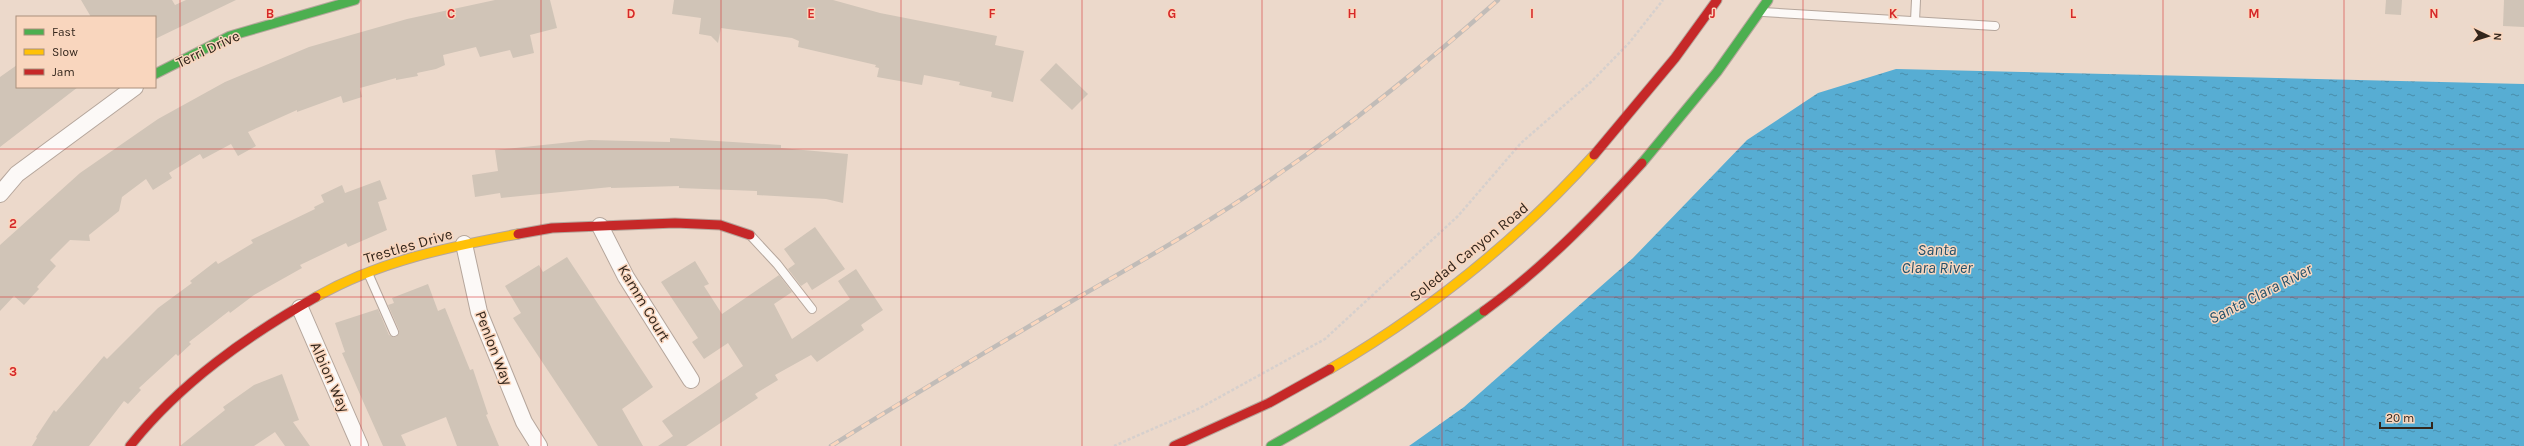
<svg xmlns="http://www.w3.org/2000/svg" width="2524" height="446" viewBox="0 0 2524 446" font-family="Karla,sans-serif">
  <defs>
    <pattern id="water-ripples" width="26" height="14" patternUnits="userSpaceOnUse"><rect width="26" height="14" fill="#57add3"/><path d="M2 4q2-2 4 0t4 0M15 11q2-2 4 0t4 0" fill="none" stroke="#498daa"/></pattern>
  </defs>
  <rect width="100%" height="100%" fill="#ecd9cb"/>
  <polygon fill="url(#water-ripples)" points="1896,69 2524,84 2524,446 1409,446 1464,407 1633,258 1747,140 1818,93"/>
  <g fill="#d0c4b7">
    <polygon points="81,0 172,0 175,5 186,0 236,0 155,39 155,17 91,17"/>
    <polygon points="495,0 550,0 557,28 530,35 534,53 513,58 510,50 480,57 476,47 443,55 445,65 436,69 417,73 418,76 396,80 396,78 360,88 362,97 343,103 341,96 297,112 297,110 248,132 256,146 238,156 231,144 203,159 200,154 169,173 172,178 153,190 146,179 122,197 119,211 89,235 90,241 70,240 50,260 56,266 37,287 39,289 24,305 14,296 0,311 0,245 80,173 158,119 225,82 309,47 407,19"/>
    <polygon points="674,0 833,0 880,13 997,36 995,45 1024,51 1013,102 991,97 992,92 959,85 960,82 924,75 922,85 877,77 879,68 875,67 876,65 798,47 799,41 792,38 721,28 718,43 711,36 699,34 701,18 672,14"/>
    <polygon points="2386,0 2402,0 2401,15 2385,14"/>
    <polygon points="2504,0 2524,0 2524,27 2503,26"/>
    <polygon points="1056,63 1088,94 1072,110 1040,80"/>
    <polygon points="17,65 17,87 78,87 0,147 0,77"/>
    <polygon points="670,138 781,145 781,148 848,154 843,203 826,199 757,195 757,191 679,188 679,186 611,188 611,187 501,198 500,193 475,197 472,175 498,171 495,150 590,140 670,142"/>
    <polygon points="380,180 387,199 378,202 387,230 348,247 346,243 300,265 302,268 254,295 230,313 229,311 189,342 191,344 178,356 176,354 139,388 141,390 128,404 124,401 89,446 32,446 37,438 36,437 54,410 56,412 104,356 107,359 158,308 192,283 190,281 216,261 218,264 253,243 251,240 315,209 314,207 324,202 321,195 342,185 345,193"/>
    <polygon points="815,227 845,269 812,290 807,282 801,286 788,269 795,264 784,249"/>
    <polygon points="567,257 653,387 622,409 643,446 598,446 513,318 521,313 505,286 539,265 543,272"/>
    <polygon points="695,261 709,284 704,286 722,314 779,275 792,292 774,304 792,339 850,299 838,281 856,269 883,310 861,325 864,330 817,362 811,355 775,375 778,380 755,394 758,398 686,446 658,446 673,436 662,421 743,366 728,343 704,359 692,342 698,338 661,282"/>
    <polygon points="428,284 438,311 445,308 470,370 473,369 488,414 486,415 499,446 457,446 446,417 401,435 406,446 383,446 362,399 342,353 345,352 335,323 378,309 389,335 396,337 399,330 388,305 394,303 392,298"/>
    <polygon points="282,374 299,420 293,422 310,446 285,446 275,432 254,446 180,446 225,410 223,407 254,385"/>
  </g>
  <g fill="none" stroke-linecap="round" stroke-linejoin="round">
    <defs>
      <g id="lane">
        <polyline points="1763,12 1995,26"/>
        <polyline points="1915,21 1916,0"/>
        <polyline points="751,236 777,264 812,309"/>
        <polyline points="368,273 394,332"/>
      </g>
      <g id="street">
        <polyline points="0,194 17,174 135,87"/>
        <polyline points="600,226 626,277 691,380"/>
        <polyline points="464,244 479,312 524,422 539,446"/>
        <polyline points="300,308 360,446"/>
      </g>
      <g id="fast">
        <polyline points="155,74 230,36 355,0"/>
        <polyline points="1642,163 1717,72 1768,0"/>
        <path d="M1271 446C1345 405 1415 361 1484 311"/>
      </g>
      <g id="slow">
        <path d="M316 297C379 261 448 247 518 234"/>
        <path d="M1330 369C1428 312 1518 239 1594 155"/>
      </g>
      <g id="jam">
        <polyline points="1594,155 1675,58 1717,0"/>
        <polyline points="518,234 552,228 675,223 720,225 750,235"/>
        <path d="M1484 311C1542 269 1594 216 1642 163"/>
        <path d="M130 446C180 383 247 336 316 297"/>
        <polyline points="1174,446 1269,403 1330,369"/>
      </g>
    </defs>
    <use href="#lane" stroke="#b5a69c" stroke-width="10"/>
    <use href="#street" stroke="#b5a69c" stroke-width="18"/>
    <use href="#fast" stroke="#b5a69c" stroke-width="11"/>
    <use href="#slow" stroke="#b5a69c" stroke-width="11"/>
    <use href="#jam" stroke="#b5a69c" stroke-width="11"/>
    <polyline stroke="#d6d0cd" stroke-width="2.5" stroke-dasharray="3 2" stroke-linecap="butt" points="1114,446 1198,409 1325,339 1458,216 1521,143 1591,82 1629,43 1663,0"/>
    <use href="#lane" stroke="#fcf9f7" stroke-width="8"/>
    <use href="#street" stroke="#fcf9f7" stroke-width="16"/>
    <use href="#fast" stroke="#4caf50" stroke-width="9"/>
    <use href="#slow" stroke="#ffc107" stroke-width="9"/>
    <use href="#jam" stroke="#c62828" stroke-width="9"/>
    <defs>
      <path id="rail" d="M831 446C912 395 994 347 1077 298 1147 258 1217 218 1283 171 1359 119 1429 61 1498 0"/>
    </defs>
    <use href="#rail" stroke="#c1bcb8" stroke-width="4.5"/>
    <use href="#rail" stroke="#f9d6be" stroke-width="3" stroke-dasharray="9" stroke-linecap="butt"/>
  </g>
  <path fill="none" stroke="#d62828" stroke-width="1" stroke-opacity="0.55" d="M180 0V446M361 0V446M541 0V446M721 0V446M901 0V446M1082 0V446M1262 0V446M1442 0V446M1623 0V446M1803 0V446M1983 0V446M2163 0V446M2344 0V446M0 149H2524M0 297H2524"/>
  <g text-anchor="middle" stroke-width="3" stroke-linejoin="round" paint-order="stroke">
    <g font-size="15" fill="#33261c" stroke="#f9d6be">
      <text transform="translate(208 49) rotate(-25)" y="5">Terri Drive</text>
      <text transform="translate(408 246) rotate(-16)" y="5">Trestles Drive</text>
      <text transform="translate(1469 252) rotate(-39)" y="5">Soledad Canyon Road</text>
      <text transform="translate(644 303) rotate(59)" y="5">Kamm Court</text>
      <text transform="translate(494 348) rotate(69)" y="5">Penlon Way</text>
      <text transform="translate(330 377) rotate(66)" y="5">Albion Way</text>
    </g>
    <g font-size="16" font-style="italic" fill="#22506a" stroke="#f9d6be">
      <text x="1937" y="255">Santa<tspan x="1937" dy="18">Clara River</tspan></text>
      <text transform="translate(2260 293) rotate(-27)" y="6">Santa Clara River</text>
    </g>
  </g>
  <g font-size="13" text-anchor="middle" font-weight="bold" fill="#d62828" stroke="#f9d6be" stroke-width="3" stroke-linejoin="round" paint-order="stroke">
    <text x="270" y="18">B</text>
    <text x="451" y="18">C</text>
    <text x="631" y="18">D</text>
    <text x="811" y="18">E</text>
    <text x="992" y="18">F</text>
    <text x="1172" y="18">G</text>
    <text x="1352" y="18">H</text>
    <text x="1532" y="18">I</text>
    <text x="1713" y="18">J</text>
    <text x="1893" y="18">K</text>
    <text x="2073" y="18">L</text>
    <text x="2254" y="18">M</text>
    <text x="2434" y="18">N</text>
    <text x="13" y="228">2</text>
    <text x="13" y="376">3</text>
  </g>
  <rect x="16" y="16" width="140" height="72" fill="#f9d6be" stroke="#aa907d"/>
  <rect x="24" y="29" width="20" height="6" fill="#4caf50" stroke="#aa907d"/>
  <text x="52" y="36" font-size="12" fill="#33261c">Fast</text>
  <rect x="24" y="49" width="20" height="6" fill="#ffc107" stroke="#aa907d"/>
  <text x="52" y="56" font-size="12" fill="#33261c">Slow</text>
  <rect x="24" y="69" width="20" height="6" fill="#c62828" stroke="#aa907d"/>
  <text x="52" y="76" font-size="12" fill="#33261c">Jam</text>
  <g transform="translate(2488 36) rotate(94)" stroke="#f9d6be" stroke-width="3" paint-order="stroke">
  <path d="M0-3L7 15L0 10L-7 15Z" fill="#33261c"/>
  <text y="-6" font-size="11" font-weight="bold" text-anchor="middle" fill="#33261c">N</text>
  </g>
  <path d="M2380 422v6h52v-6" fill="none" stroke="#33261c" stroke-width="2"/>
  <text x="2386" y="422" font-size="12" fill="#33261c" stroke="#f9d6be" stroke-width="3" paint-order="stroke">20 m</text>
</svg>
